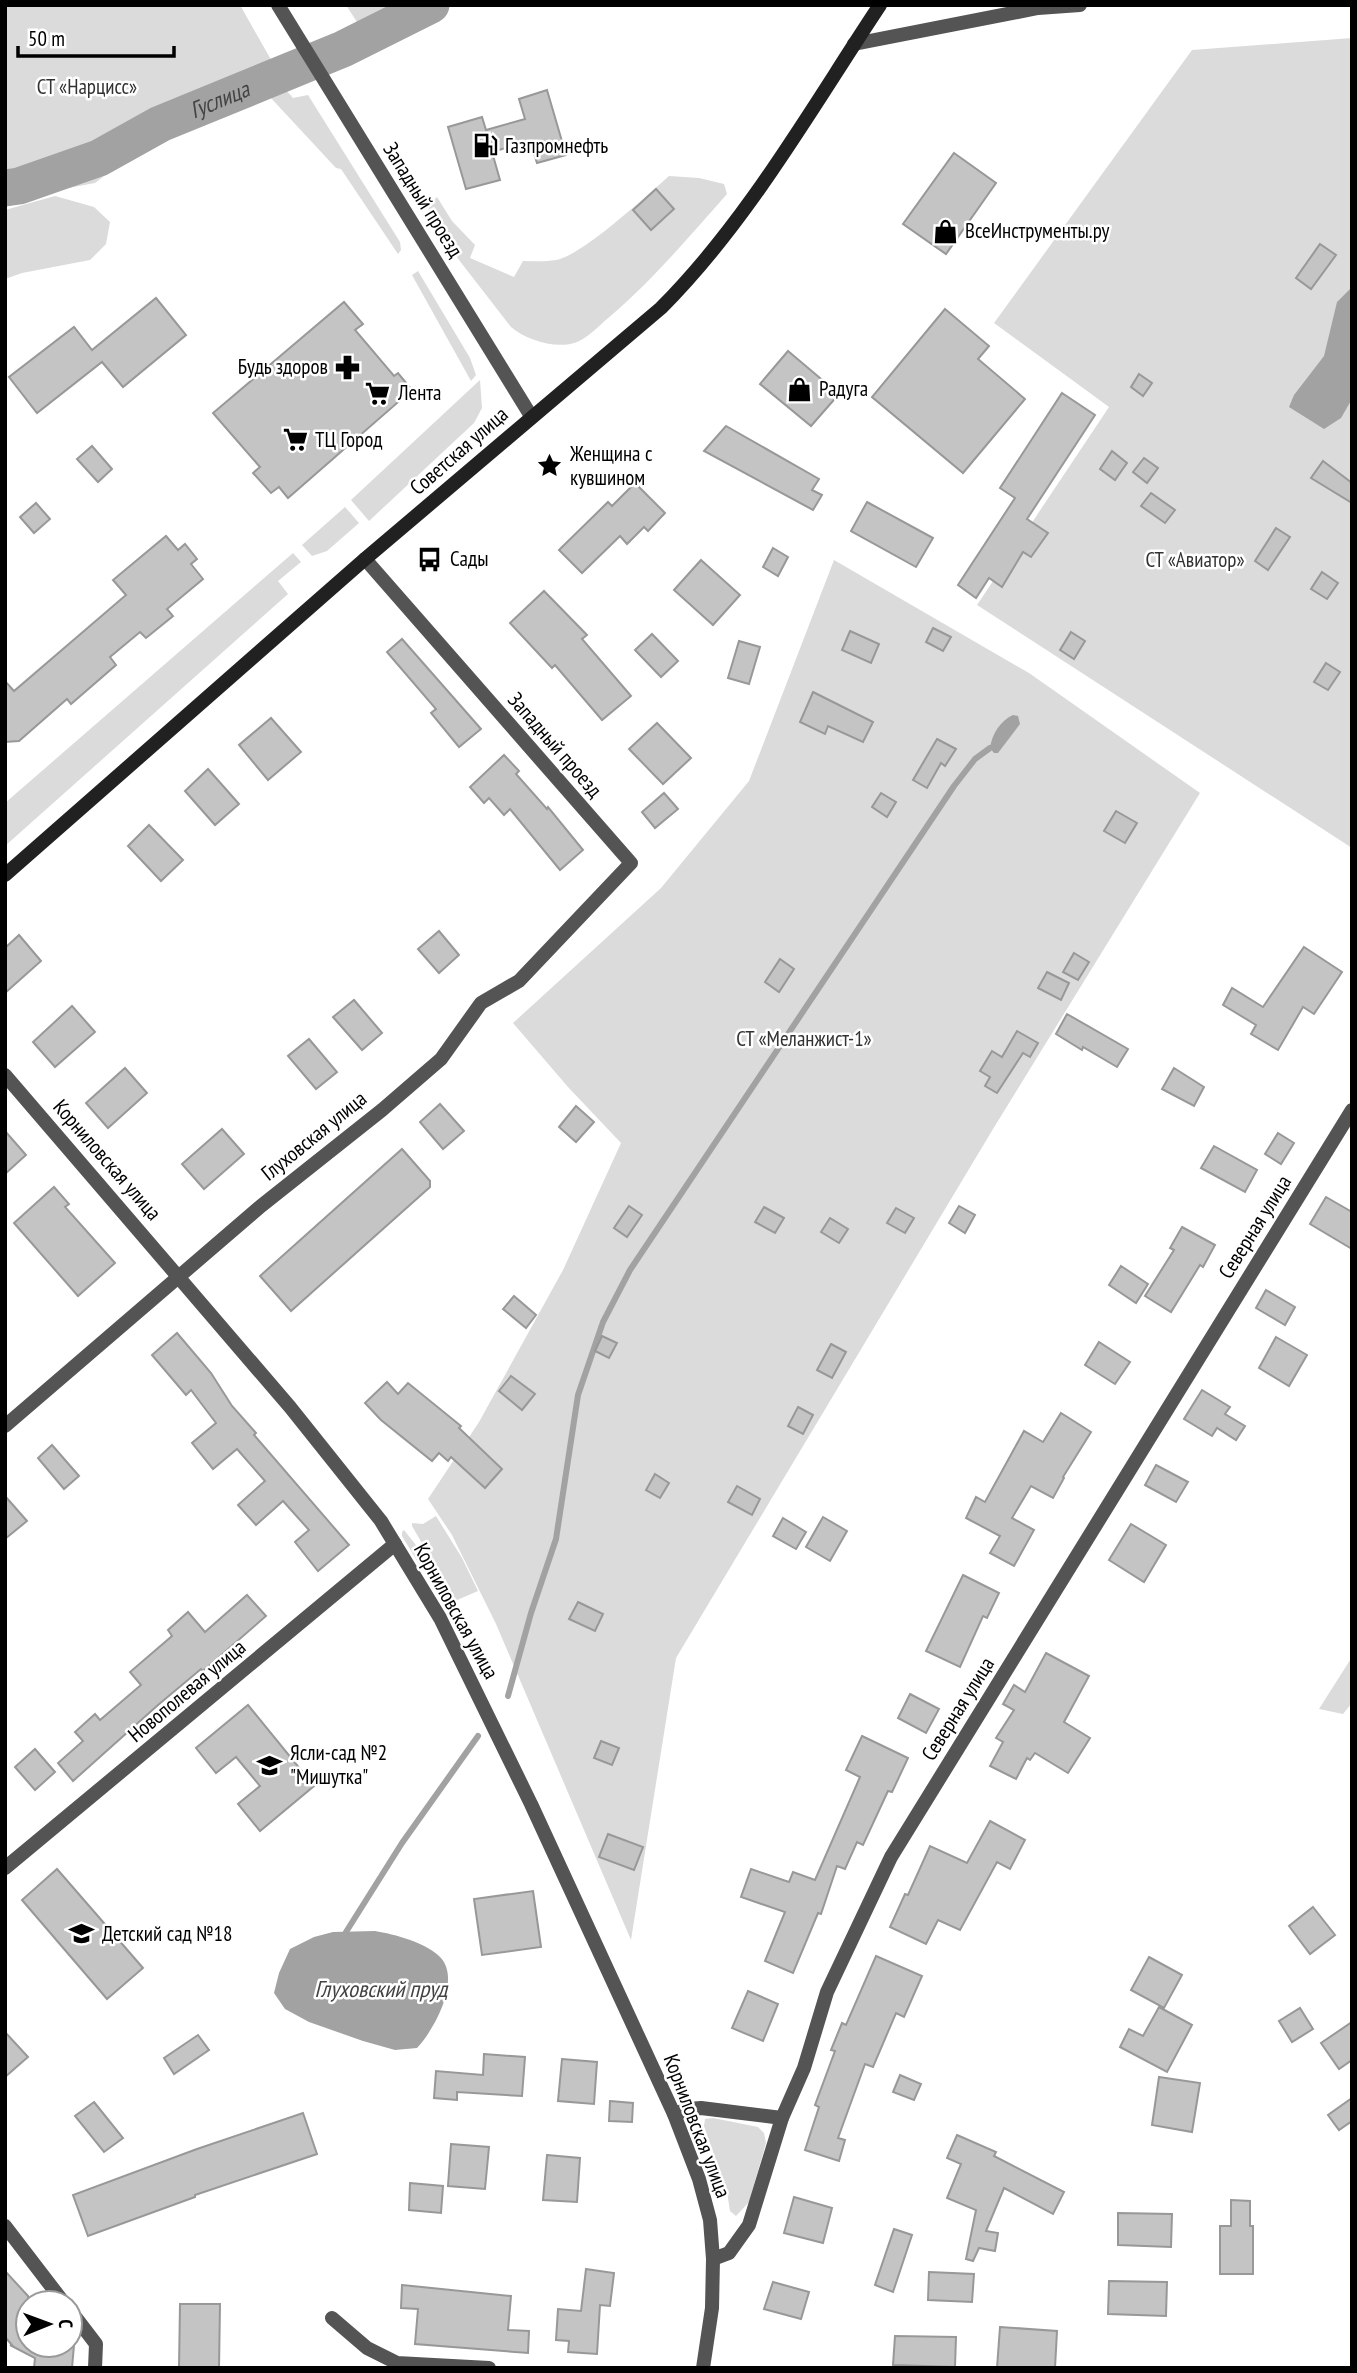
<svg xmlns="http://www.w3.org/2000/svg" width="1357" height="2373" viewBox="0 0 1357 2373" font-family="'PT Sans Narrow',sans-serif">
  <rect width="100%" height="100%" fill="#fff"/>
  <g fill="#dbdbdb">
    <polygon points="5,5 240,5 286,86 125,160 95,183 5,200"/>
    <polygon points="346,5 423,5 366,36"/>
    <polygon points="1352,38 1352,848 977,605 1109,407 994,323 1192,50"/>
    <polygon points="286,90 293,98 308,95 400,242 401,250 398,254 341,169 336,168 270,97"/>
    <path d="M669 176 699 178 724 184 727 194C689 237 651 282 607 319 598 327 588 337 577 342 557 350 526 340 511 327L428 220 429 205 437 197 452 221 475 245 470 258 514 277 523 261C533 261 545 262 556 260 583 255 646 196 669 176Z"/>
    <polygon points="55,196 94,207 110,222 106,244 90,260 22,273 5,279 5,210"/>
    <polygon points="418,271 470,358 476,375 471,381 412,275"/>
    <polygon points="480,380 482,408 474,423 369,521 351,500"/>
    <polygon points="345,507 359,523 327,551 312,556 302,545"/>
    <polygon points="293,553 301,562 278,581 288,594 5,846 5,803"/>
    <polygon points="834,560 1029,673 1200,793 993,1129 676,1658 631,1940 496,1624 452,1535 428,1499 479,1422 563,1270 621,1143 568,1087 513,1023 661,888 749,781"/>
    <polygon points="436,1516 462,1558 478,1591 457,1600 453,1597 412,1526 412,1523 423,1524"/>
    <polygon points="404,1530 419,1549 427,1565 424,1569 422,1569 402,1536 402,1532"/>
    <polygon points="1352,1657 1352,1703 1343,1714 1319,1709"/>
    <polygon points="713,2118 758,2127 764,2133 766,2143 749,2202 736,2216 730,2211 727,2192 704,2126 705,2119"/>
  </g>
  <g fill="#a2a2a2">
    <polygon points="1352,287 1352,399 1341,418 1324,429 1289,407 1294,395 1324,356 1337,302"/>
    <path d="M1013 715 1018 716 1020 724 998 753H994L990 748C992 734 1000 721 1013 715Z"/>
    <path d="M375 1931C394 1934 428 1943 441 1958 461 1981 434 2030 417 2048L395 2050 363 2041 309 2022 285 2009 274 1993 279 1973 290 1949 314 1937 333 1932Z"/>
  </g>
  <g fill="none" stroke-linecap="round" stroke-linejoin="round">
    <g stroke="#a2a2a2" stroke-width="6">
      <polyline points="508,1696 531,1613 556,1539 578,1395 603,1322 630,1270 954,786 975,759 990,748"/>
      <polyline points="346,1932 402,1843 478,1736"/>
    </g>
    <path stroke="#a2a2a2" stroke-width="37" id="s1" d="M5 188 19 186 99 158 160 124 343 49 431 5"/>
  </g>
  <g fill="#c4c4c4" stroke="#989898" stroke-width="2">
    <polygon points="547,90 566,155 537,163 530,141 492,152 500,180 466,189 448,127 482,117 486,130 525,119 519,99"/>
    <polygon points="954,153 996,183 946,254 903,224"/>
    <polygon points="656,189 674,209 651,230 633,210"/>
    <polygon points="1320,244 1336,255 1311,289 1296,278"/>
    <polygon points="156,298 186,335 123,387 102,362 37,413 9,377 74,327 92,350"/>
    <polygon points="344,302 363,324 355,330 394,376 398,373 412,390 288,498 279,487 271,493 253,473 260,467 213,413"/>
    <polygon points="945,309 989,346 978,359 1025,399 963,473 872,397"/>
    <polygon points="788,351 839,394 811,426 760,384"/>
    <polygon points="1139,374 1152,383 1143,396 1131,387"/>
    <polygon points="1062,393 1095,415 1027,519 1048,533 1031,557 1023,552 1002,587 989,578 976,598 958,585 1015,498 1000,488"/>
    <polygon points="726,426 819,479 812,490 822,495 813,510 704,451"/>
    <polygon points="92,446 112,469 98,482 77,459"/>
    <polygon points="1112,451 1127,463 1115,480 1100,469"/>
    <polygon points="1144,458 1158,468 1147,483 1133,472"/>
    <polygon points="1323,461 1352,483 1352,503 1311,478"/>
    <polygon points="635,483 665,513 648,531 644,527 627,544 620,536 582,573 559,550 608,502 612,506"/>
    <polygon points="1151,493 1175,510 1165,523 1141,506"/>
    <polygon points="867,502 933,538 916,567 851,531"/>
    <polygon points="36,503 50,519 34,533 20,517"/>
    <polygon points="1276,528 1290,537 1268,570 1255,561"/>
    <polygon points="166,536 178,550 185,544 197,559 191,564 203,579 167,609 173,616 146,638 140,632 110,657 116,665 71,704 67,699 19,741 5,742 5,681 14,691 126,595 113,580"/>
    <polygon points="773,548 788,557 778,576 763,567"/>
    <polygon points="701,560 740,595 713,625 674,590"/>
    <polygon points="1322,572 1338,583 1327,599 1311,589"/>
    <polygon points="544,591 587,635 582,639 631,696 602,720 555,665 552,668 510,623"/>
    <polygon points="933,628 951,637 943,651 926,642"/>
    <polygon points="850,631 879,644 871,663 842,650"/>
    <polygon points="1071,632 1085,641 1074,659 1060,650"/>
    <polygon points="652,634 678,661 661,677 635,650"/>
    <polygon points="402,639 481,729 459,747 431,713 436,709 387,652"/>
    <polygon points="739,641 760,647 749,684 728,678"/>
    <polygon points="1326,663 1340,672 1328,690 1314,682"/>
    <polygon points="813,692 873,722 863,742 828,726 825,734 800,722"/>
    <polygon points="271,718 301,752 268,780 239,745"/>
    <polygon points="657,723 691,758 663,784 629,749"/>
    <polygon points="937,739 956,749 945,766 941,763 927,788 913,780"/>
    <polygon points="504,755 519,771 516,774 547,809 548,807 583,850 560,870 510,809 504,815 489,798 484,803 470,787"/>
    <polygon points="208,769 239,804 215,825 185,791"/>
    <polygon points="664,793 678,809 655,828 642,812"/>
    <polygon points="881,793 896,802 887,817 872,807"/>
    <polygon points="1116,811 1137,823 1125,843 1104,831"/>
    <polygon points="149,825 183,860 161,881 128,846"/>
    <polygon points="439,931 459,955 439,973 418,949"/>
    <polygon points="19,935 41,961 5,993 5,948"/>
    <polygon points="1304,947 1342,972 1314,1014 1303,1007 1278,1050 1251,1034 1256,1025 1223,1005 1232,988 1263,1007"/>
    <polygon points="1074,953 1089,962 1078,980 1063,972"/>
    <polygon points="780,959 794,969 779,992 765,982"/>
    <polygon points="1047,972 1069,983 1061,1000 1038,988"/>
    <polygon points="354,1000 382,1033 362,1050 333,1017"/>
    <polygon points="72,1006 95,1032 55,1067 33,1042"/>
    <polygon points="1067,1014 1128,1049 1117,1067 1083,1047 1082,1050 1056,1034"/>
    <polygon points="1017,1031 1038,1043 1030,1057 1023,1053 997,1093 985,1086 990,1077 980,1071 992,1051 1002,1057"/>
    <polygon points="309,1039 337,1072 316,1089 288,1056"/>
    <polygon points="125,1068 147,1093 108,1128 86,1103"/>
    <polygon points="1174,1068 1204,1087 1194,1106 1162,1089"/>
    <polygon points="440,1104 464,1131 443,1149 420,1122"/>
    <polygon points="576,1106 594,1122 576,1142 559,1127"/>
    <polygon points="222,1129 244,1154 204,1189 182,1164"/>
    <polygon points="5,1131 26,1155 5,1174"/>
    <polygon points="1278,1133 1294,1143 1281,1164 1265,1154"/>
    <polygon points="1214,1146 1257,1170 1245,1192 1201,1168"/>
    <polygon points="402,1149 430,1181 430,1187 291,1311 260,1276"/>
    <polygon points="54,1187 69,1204 65,1207 115,1263 78,1296 14,1223"/>
    <polygon points="1326,1197 1352,1212 1352,1249 1310,1224"/>
    <polygon points="629,1206 642,1215 627,1237 614,1228"/>
    <polygon points="959,1206 975,1215 965,1233 949,1223"/>
    <polygon points="764,1207 784,1218 775,1233 755,1222"/>
    <polygon points="896,1208 914,1218 905,1233 887,1223"/>
    <polygon points="830,1218 848,1229 839,1243 821,1232"/>
    <polygon points="1182,1227 1215,1245 1203,1267 1200,1265 1171,1312 1145,1296 1174,1250 1170,1248"/>
    <polygon points="1121,1266 1148,1284 1136,1303 1109,1285"/>
    <polygon points="1266,1290 1295,1307 1285,1325 1256,1308"/>
    <polygon points="514,1296 536,1315 526,1328 503,1309"/>
    <polygon points="177,1333 211,1373 232,1406 256,1433 254,1435 349,1545 318,1571 295,1542 309,1530 283,1501 256,1525 238,1505 265,1481 237,1449 213,1469 192,1443 216,1423 191,1390 186,1395 152,1355"/>
    <polygon points="602,1336 617,1343 609,1358 595,1351"/>
    <polygon points="1276,1337 1307,1355 1289,1386 1259,1368"/>
    <polygon points="1099,1342 1130,1362 1115,1384 1085,1365"/>
    <polygon points="831,1344 846,1352 832,1378 817,1370"/>
    <polygon points="511,1376 535,1394 522,1410 499,1391"/>
    <polygon points="387,1382 398,1394 408,1383 461,1426 459,1428 502,1469 485,1488 451,1457 448,1461 439,1453 432,1461 381,1420 365,1403"/>
    <polygon points="1202,1390 1230,1407 1225,1414 1245,1426 1236,1440 1217,1428 1212,1436 1184,1419"/>
    <polygon points="798,1407 813,1415 803,1434 788,1426"/>
    <polygon points="1061,1413 1091,1432 1063,1477 1064,1478 1053,1498 1031,1486 1012,1518 1034,1530 1014,1566 990,1553 1000,1536 966,1518 976,1497 985,1502 1024,1431 1043,1442"/>
    <polygon points="52,1445 79,1476 64,1489 38,1458"/>
    <polygon points="1156,1465 1188,1482 1176,1502 1145,1485"/>
    <polygon points="655,1474 669,1483 660,1498 646,1490"/>
    <polygon points="737,1486 760,1499 752,1515 728,1502"/>
    <polygon points="5,1496 27,1521 5,1539"/>
    <polygon points="823,1517 847,1531 830,1561 806,1547"/>
    <polygon points="783,1518 806,1532 796,1549 773,1536"/>
    <polygon points="1131,1524 1166,1545 1144,1582 1109,1560"/>
    <polygon points="963,1575 999,1593 987,1618 983,1616 960,1667 926,1651"/>
    <polygon points="247,1595 266,1616 203,1671 201,1669 158,1705 73,1781 58,1763 83,1741 75,1732 95,1714 100,1720 141,1685 130,1672 172,1636 168,1630 188,1612 205,1632"/>
    <polygon points="578,1602 603,1614 595,1631 569,1619"/>
    <polygon points="1046,1653 1089,1676 1064,1722 1090,1738 1068,1773 1035,1753 1030,1760 1027,1758 1016,1779 990,1766 1003,1742 996,1738 1014,1710 1003,1704 1014,1685 1025,1692"/>
    <polygon points="910,1694 939,1709 926,1733 898,1718"/>
    <polygon points="248,1705 314,1786 260,1831 238,1804 260,1786 236,1757 216,1773 196,1748"/>
    <polygon points="862,1736 908,1758 892,1792 888,1791 863,1845 857,1842 845,1869 837,1866 821,1914 818,1913 793,1973 765,1961 785,1912 741,1897 751,1869 789,1882 793,1872 815,1880 860,1777 846,1770"/>
    <polygon points="601,1741 619,1748 612,1765 594,1758"/>
    <polygon points="35,1749 55,1772 35,1790 15,1767"/>
    <polygon points="990,1821 1025,1840 1010,1869 997,1862 960,1930 938,1920 926,1944 890,1927 905,1894 908,1895 930,1846 967,1863"/>
    <polygon points="608,1834 643,1847 634,1870 599,1857"/>
    <polygon points="57,1869 143,1968 107,1999 22,1900"/>
    <polygon points="533,1891 541,1947 482,1955 474,1899"/>
    <polygon points="1313,1907 1335,1935 1310,1954 1289,1926"/>
    <polygon points="876,1956 922,1976 904,2017 896,2013 873,2067 865,2064 838,2138 845,2140 839,2161 805,2150 819,2107 815,2105 835,2051 831,2050 842,2023 846,2025"/>
    <polygon points="1149,1957 1182,1975 1164,2008 1131,1990"/>
    <polygon points="748,1991 778,2004 763,2041 732,2028"/>
    <polygon points="1159,2007 1192,2025 1167,2072 1120,2047 1129,2029 1143,2036"/>
    <polygon points="1300,2008 1313,2029 1292,2042 1279,2021"/>
    <polygon points="1352,2022 1352,2060 1339,2069 1321,2043"/>
    <polygon points="5,2032 28,2057 5,2077"/>
    <polygon points="198,2035 209,2050 174,2074 164,2058"/>
    <polygon points="484,2054 525,2057 522,2096 457,2092 457,2100 434,2098 436,2071 483,2075"/>
    <polygon points="562,2059 597,2062 594,2104 558,2101"/>
    <polygon points="900,2075 921,2084 914,2100 893,2092"/>
    <polygon points="1159,2077 1200,2083 1192,2132 1152,2125"/>
    <polygon points="1352,2098 1352,2121 1339,2130 1328,2115"/>
    <polygon points="610,2101 633,2103 632,2122 609,2121"/>
    <polygon points="94,2102 123,2138 104,2152 75,2116"/>
    <polygon points="303,2113 317,2154 195,2195 195,2197 88,2236 73,2195 197,2149"/>
    <polygon points="957,2135 996,2152 994,2156 1064,2192 1053,2214 1004,2188 986,2231 998,2233 995,2251 979,2248 973,2261 966,2259 976,2210 947,2198 961,2164 947,2158"/>
    <polygon points="451,2144 489,2147 485,2189 448,2186"/>
    <polygon points="547,2155 580,2158 577,2202 543,2200"/>
    <polygon points="410,2183 443,2186 441,2213 409,2210"/>
    <polygon points="794,2197 832,2208 823,2243 784,2233"/>
    <polygon points="1231,2200 1250,2201 1250,2226 1253,2226 1253,2274 1220,2274 1220,2226 1231,2226"/>
    <polygon points="1118,2213 1172,2214 1171,2247 1118,2245"/>
    <polygon points="894,2229 912,2235 893,2292 875,2285"/>
    <polygon points="586,2269 614,2273 610,2306 600,2305 597,2354 568,2352 569,2341 556,2340 558,2309 581,2311"/>
    <polygon points="5,2271 28,2296 28,2345 74,2345 72,2368 34,2368 35,2358 10,2345 12,2345 5,2337"/>
    <polygon points="929,2272 974,2274 972,2302 928,2300"/>
    <polygon points="1109,2281 1167,2282 1166,2316 1108,2314"/>
    <polygon points="773,2282 809,2292 801,2319 764,2309"/>
    <polygon points="402,2285 511,2296 508,2330 529,2331 528,2353 415,2344 418,2309 401,2308"/>
    <polygon points="180,2304 220,2304 219,2368 179,2368"/>
    <polygon points="1000,2327 1057,2331 1055,2368 997,2368"/>
    <polygon points="895,2336 956,2337 955,2367 893,2365"/>
  </g>
  <g fill="none" stroke-linecap="round" stroke-linejoin="round">
    <g stroke="#545454" stroke-width="14">
      <polyline points="854,44 1038,8 1080,5"/>
      <polyline points="5,1426 261,1206 382,1110 441,1059 481,1003 519,981 631,863 365,559"/>
      <polyline points="5,1868 395,1544"/>
      <polyline points="674,2114 689,2109 701,2108 782,2118"/>
      <polyline points="5,2226 64,2303"/>
      <polyline points="713,2259 729,2253 749,2225 782,2118 804,2068 827,1992 891,1857 1352,1110"/>
      <polyline points="70,2310 96,2344 95,2368"/>
      <polyline points="332,2318 367,2348 397,2363 489,2368"/>
    </g>
    <g stroke="#545454" stroke-width="14">
      <polyline points="278,5 531,416"/>
      <polyline points="5,1075 290,1407 381,1521 440,1618 531,1804 674,2114 699,2179 710,2220 713,2259 712,2308 703,2368"/>
    </g>
    <path stroke="#212121" stroke-width="14" d="M5 875 365 559 661 308C748 221 812 107 880 5"/>
  </g>
  <defs>
    <symbol id="fuel-bare" viewBox="-9 -9 18 18"><path d="M-5.5-6h7V0h2V4h1.3V-2.5L3-4.5l.8-.8L6-3V5H2.5V1h-1V6h-7ZM-4.2-4.7v3.2H.2V-4.7Z" fill="#000" stroke="#fff" stroke-width="2.5" paint-order="stroke"/></symbol>
    <symbol id="shop-bare" viewBox="-9 -9 18 18"><path d="M-5-2.5h2.3a2.7 3.5 0 0 1 5.4 0H5L5.5 6h-11ZM-1.5-2.5h3a1.5 2.3 0 0 0-3 0Z" fill="#000" stroke="#fff" stroke-width="2.5" paint-order="stroke"/></symbol>
    <symbol id="pharmacy-bare" viewBox="-9 -9 18 18"><path d="M-2-6h4v4h4v4h-4v4h-4v-4h-4v-4h4Z" fill="#000" stroke="#fff" stroke-width="2.5" paint-order="stroke"/></symbol>
    <symbol id="supermarket-bare" viewBox="-9 -9 18 18"><path d="M-6-5.5h2.5l.6 2H6L4.5 2H-2.5L-4.4-4H-6ZM-1.5 3.2a1.3 1.3 0 1 0 .1 0ZM3 3.2a1.3 1.3 0 1 0 .1 0Z" fill="#000" stroke="#fff" stroke-width="2.5" paint-order="stroke"/></symbol>
    <symbol id="sight-bare" viewBox="-9 -9 18 18"><path d="M0-6L1.8-2.2L6-1.7L2.9 1.2L3.7 5.4L0 3.3L-3.7 5.4L-2.9 1.2L-6-1.7L-1.8-2.2Z" fill="#000" stroke="#fff" stroke-width="2.5" paint-order="stroke"/></symbol>
    <symbol id="bus-bare" viewBox="-9 -9 18 18"><path d="M-5-6H5V4H4V6H2V4H-2V6H-4V4H-5ZM-3.5-4V0h7V-4ZM-3.5 1.2v1.5H-2V1.2ZM2 1.2v1.5H3.5V1.2Z" fill="#000" stroke="#fff" stroke-width="2.5" paint-order="stroke"/></symbol>
    <symbol id="school-bare" viewBox="-9 -9 18 18"><path d="M0-5L7-2L0 1L-7-2ZM-4 1L0 2.5L4 1V4Q0 6-4 4Z" fill="#000" stroke="#fff" stroke-width="2.5" paint-order="stroke"/></symbol>
  </defs>
  <g fill-rule="evenodd">
    <use href="#fuel-bare" x="468" y="128" width="35" height="35"/>
    <use href="#shop-bare" x="928" y="214" width="35" height="35"/>
    <use href="#pharmacy-bare" x="330" y="350" width="35" height="35"/>
    <use href="#shop-bare" x="782" y="372" width="35" height="35"/>
    <use href="#supermarket-bare" x="360" y="376" width="35" height="35"/>
    <use href="#supermarket-bare" x="278" y="422" width="35" height="35"/>
    <use href="#sight-bare" x="532" y="448" width="35" height="35"/>
    <use href="#bus-bare" x="412" y="542" width="35" height="35"/>
    <use href="#school-bare" x="252" y="1748" width="35" height="35"/>
    <use href="#school-bare" x="64" y="1916" width="35" height="35"/>
  </g>
  <g text-anchor="middle" stroke-width="5" stroke-linejoin="round" paint-order="stroke">
    <g font-size="21" fill="#323232" stroke="#fff">
      <text x="87" y="94">СТ «Нарцисс»</text>
      <text x="1195" y="567">СТ «Авиатор»</text>
      <text x="804" y="1046">СТ «Меланжист-1»</text>
    </g>
    <g font-size="21" fill="#000" stroke="#fff" text-anchor="start">
      <text x="505" y="153">Газпромнефть</text>
      <text x="965" y="238">ВсеИнструменты.ру</text>
      <text x="328" y="374" text-anchor="end">Будь здоров</text>
      <text x="819" y="396">Радуга</text>
      <text x="398" y="400">Лента</text>
      <text x="315" y="447">ТЦ Город</text>
      <text x="570" y="461">Женщина с<tspan x="570" dy="24">кувшином</tspan></text>
      <text x="450" y="566">Сады</text>
      <text x="290" y="1760">Ясли-сад №2<tspan x="290" dy="24">"Мишутка"</tspan></text>
      <text x="102" y="1941">Детский сад №18</text>
    </g>
    <g font-size="21" fill="#000" stroke="#fff">
      <text transform="translate(423 200) rotate(58)" y="7">Западный проезд</text>
      <text transform="translate(459 451) rotate(-41)" y="7">Советская улица</text>
      <text transform="translate(555 745) rotate(49)" y="7">Западный проезд</text>
      <text transform="translate(314 1136) rotate(-39)" y="7">Глуховская улица</text>
      <text transform="translate(107 1160) rotate(49)" y="7">Корниловская улица</text>
      <text transform="translate(1255 1227) rotate(-58)" y="7">Северная улица</text>
      <text transform="translate(456 1611) rotate(61)" y="7">Корниловская улица</text>
      <text transform="translate(187 1691) rotate(-40)" y="7">Новополевая улица</text>
      <text transform="translate(958 1709) rotate(-58)" y="7">Северная улица</text>
      <text transform="translate(697 2126) rotate(69)" y="7">Корниловская улица</text>
    </g>
    <g font-size="23" font-style="italic" fill="#434343" stroke="#fff">
      <text dy="8" stroke="none"><textPath href="#s1" startOffset="233">Гуслица</textPath></text>
      <text x="381" y="1997">Глуховский пруд</text>
    </g>
  </g>
  <rect width="1357" height="2373" fill="none" stroke="#000000" stroke-width="14"/>
  <g transform="translate(49 2324) rotate(89)"><circle r="33" fill="#ffffff" stroke="#999999" stroke-width="2"/>
  <path d="M0-5L12 26L0 18L-12 26Z" fill="#000000"/>
  <text y="-10" font-size="19" font-weight="bold" text-anchor="middle" fill="#000000">С</text>
  </g>
  <path d="M18 46v10h156v-10" fill="none" stroke="#000000" stroke-width="3.5"/>
  <text x="28" y="46" font-size="21" fill="#000000" stroke="#ffffff" stroke-width="5" paint-order="stroke">50 m</text>
</svg>
